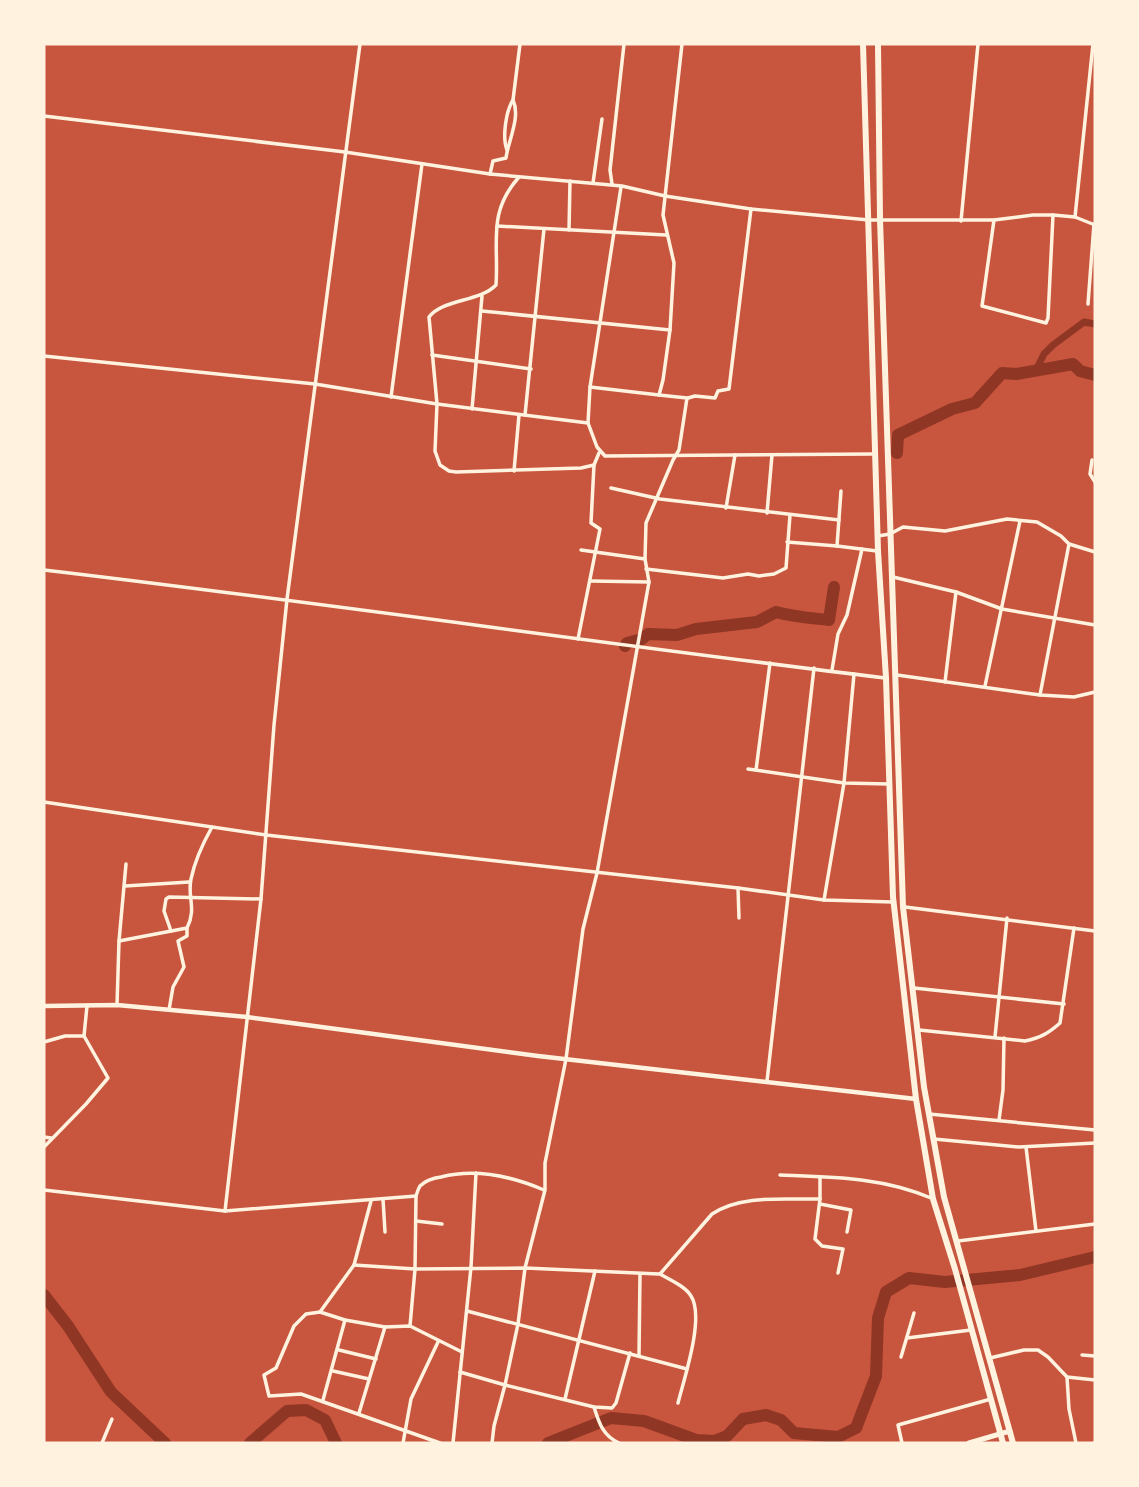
<svg xmlns="http://www.w3.org/2000/svg" width="1139" height="1487" viewBox="0 0 1139 1487" font-family="'Exo 2',sans-serif">
  <rect width="100%" height="100%" fill="#c8553d"/>
  <g fill="none" stroke-linecap="round" stroke-linejoin="round">
    <polyline stroke="#8f3625" stroke-width="7" points="1036,370 1044,354 1053,345 1084,322 1095,324"/>
    <g stroke="#8f3625" stroke-width="12">
      <polyline points="897,453 898,435 952,409 975,403 1002,373 1016,374 1073,364 1080,371 1095,375"/>
      <path d="M625 646 627 643 642 639 648 634 677 635 696 629 757 622 776 612C793 617 811 618 829 620L834 587"/>
      <polyline points="44,1295 68,1326 111,1392 165,1443"/>
      <polyline points="250,1443 287,1411 306,1410 325,1420 336,1443"/>
      <polyline points="548,1443 611,1418 644,1421 696,1440 714,1441 727,1436 743,1419 766,1415 781,1420 794,1433 838,1437 856,1428 876,1376 878,1318 886,1292 909,1278 945,1282 1020,1275 1095,1257"/>
    </g>
    <g stroke="#fff3e0" stroke-width="3.5">
      <polyline points="44,116 345,152 490,174 622,186 665,196 751,209 869,220 994,220 1033,215 1053,215 1075,217 1095,225"/>
      <path d="M507 150C502 137 506 111 513 100L520 44"/>
      <path d="M490 174 493 161 506 158C508 141 521 117 513 100"/>
      <path d="M519 177C487 213 499 242 496 285 480 302 442 299 429 317L437 404 435 451 440 465 449 471 456 472 581 468 594 465 599 453"/>
      <polyline points="593,183 602,119"/>
      <polyline points="612,184 610,170 624,44"/>
      <polyline points="1075,217 1093,44"/>
      <polyline points="994,220 982,306 1046,323 1048,318 1053,215"/>
      <polyline points="961,221 978,44"/>
      <polyline points="497,226 666,235"/>
      <polyline points="569,230 570,181"/>
      <polyline points="1088,304 1094,224"/>
      <polyline points="482,311 670,330"/>
      <polyline points="432,355 531,369"/>
      <polyline points="44,356 315,384 437,404 588,423 597,447 605,456 874,454"/>
      <polyline points="590,387 659,395"/>
      <polyline points="391,397 422,164"/>
      <polyline points="688,398 695,396 715,398 718,391 729,389 751,209"/>
      <polyline points="472,409 482,296"/>
      <polyline points="525,415 544,229"/>
      <polyline points="588,423 590,387 621,187"/>
      <polyline points="1092,460 1090,474 1095,482"/>
      <polyline points="514,471 519,415"/>
      <polyline points="611,488 660,499 839,520"/>
      <polyline points="841,491 837,546 877,551"/>
      <polyline points="726,508 735,455"/>
      <polyline points="767,513 772,455"/>
      <polyline points="878,536 890,534 903,527 945,531 1007,519 1037,522 1061,536 1069,544 1095,552"/>
      <polyline points="787,542 837,546"/>
      <polyline points="581,550 645,559"/>
      <polyline points="646,569 723,578 748,574 759,576 774,574 786,568 790,515"/>
      <path d="M44 570C325 603 604 644 885 678"/>
      <polyline points="893,577 956,592 1002,609 1095,625"/>
      <polyline points="591,581 649,582"/>
      <polyline points="578,639 600,529 591,523 594,465"/>
      <polyline points="832,670 838,634 847,615 862,549"/>
      <polyline points="897,675 1040,695 1074,697 1095,692"/>
      <polyline points="945,682 956,592"/>
      <polyline points="985,686 1020,521"/>
      <polyline points="1040,695 1069,544"/>
      <polyline points="748,769 844,783 889,784"/>
      <polyline points="756,770 770,663"/>
      <polyline points="44,802 266,835 738,888 824,900 893,902"/>
      <polyline points="125,886 189,882"/>
      <polyline points="738,888 739,918"/>
      <polyline points="824,900 844,783 854,674"/>
      <polyline points="905,907 1095,931"/>
      <polyline points="171,931 164,911 166,899 169,897 261,899"/>
      <path d="M119 941 187 928C197 908 187 897 191 879 195 860 203 843 212 827"/>
      <polyline points="914,988 1064,1004"/>
      <polyline points="117,1005 119,941 126,864"/>
      <polyline points="169,1010 173,987 184,967 178,941 187,936 187,928"/>
      <path d="M919 1030 1025 1041C1040 1038 1049 1033 1060 1023L1074 928"/>
      <polyline points="995,1037 1007,918"/>
      <polyline points="44,1042 65,1036 84,1036"/>
      <polyline points="767,1081 814,668"/>
      <polyline points="929,1114 1095,1130"/>
      <polyline points="999,1120 1003,1090 1004,1038"/>
      <polyline points="44,1137 51,1138"/>
      <polyline points="934,1139 1019,1147 1095,1143"/>
      <polyline points="44,1147 86,1104 108,1078 84,1036 87,1006"/>
      <polyline points="1026,1147 1036,1231"/>
      <path d="M780 1175C832 1177 882 1177 931 1198"/>
      <polyline points="44,1190 225,1211 416,1196"/>
      <polyline points="383,1199 385,1232"/>
      <polyline points="820,1199 815,1239 822,1246 843,1249 838,1273"/>
      <polyline points="820,1204 851,1210 847,1232"/>
      <polyline points="225,1211 261,899 274,725 287,599 360,44"/>
      <polyline points="416,1221 442,1224"/>
      <polyline points="958,1241 1095,1224"/>
      <polyline points="354,1265 415,1269 525,1268 659,1274"/>
      <polyline points="467,1311 687,1369"/>
      <polyline points="320,1312 354,1265 371,1201"/>
      <path d="M410 1326 415 1269 416 1196C417 1193 418 1189 420 1186 425 1181 434 1178 441 1177 476 1168 511 1176 544 1190"/>
      <polyline points="907,1338 971,1330"/>
      <polyline points="339,1350 376,1359"/>
      <polyline points="1082,1355 1095,1356"/>
      <polyline points="639,1356 640,1274"/>
      <polyline points="901,1357 914,1313"/>
      <polyline points="990,1358 1024,1350 1038,1350 1048,1357 1067,1377 1095,1380"/>
      <polyline points="333,1371 369,1379"/>
      <polyline points="460,1372 505,1385 518,1324 525,1268 545,1190 545,1163 566,1059 583,929 597,873 649,582 645,559 646,523 673,460 679,450 687,398 659,395 663,380 670,330 674,263 663,215 682,44"/>
      <polyline points="1067,1377 1069,1409 1076,1443"/>
      <polyline points="565,1399 595,1271"/>
      <polyline points="323,1400 345,1320"/>
      <path d="M678 1403C684 1379 705 1317 691 1296 685 1286 670 1280 660 1274L712 1214C742 1194 785 1200 820 1199V1177"/>
      <path d="M594 1407C599 1423 603 1436 619 1443"/>
      <polyline points="359,1413 385,1327"/>
      <polyline points="102,1443 112,1419"/>
      <polyline points="403,1443 411,1399 438,1342"/>
      <polyline points="440,1443 301,1394 269,1396 264,1375 276,1368 294,1326 306,1314 320,1312 345,1320 385,1327 410,1326 462,1352"/>
      <polyline points="453,1443 471,1267 476,1173"/>
      <polyline points="492,1443 494,1426 505,1385 594,1407 612,1408 616,1403 630,1353"/>
      <polyline points="902,1443 898,1425 991,1399"/>
      <polyline points="1094,1443 1095,1443"/>
    </g>
    <polyline stroke="#fff3e0" stroke-width="4.5" points="44,1006 117,1005 247,1017 538,1056 916,1099"/>
    <polyline stroke="#fff3e0" stroke-width="5" points="969,1443 1010,1431"/>
    <g stroke="#fff3e0" stroke-width="6">
      <polyline points="863,44 878,551 886,678 893,897 916,1099 933,1199 955,1269 1003,1443"/>
      <polyline points="878,44 880,219 903,907 924,1087 944,1197 1013,1443"/>
    </g>
  </g>
  <rect width="1139" height="1487" fill="none" stroke="#fff3e0" stroke-width="91"/>
</svg>
